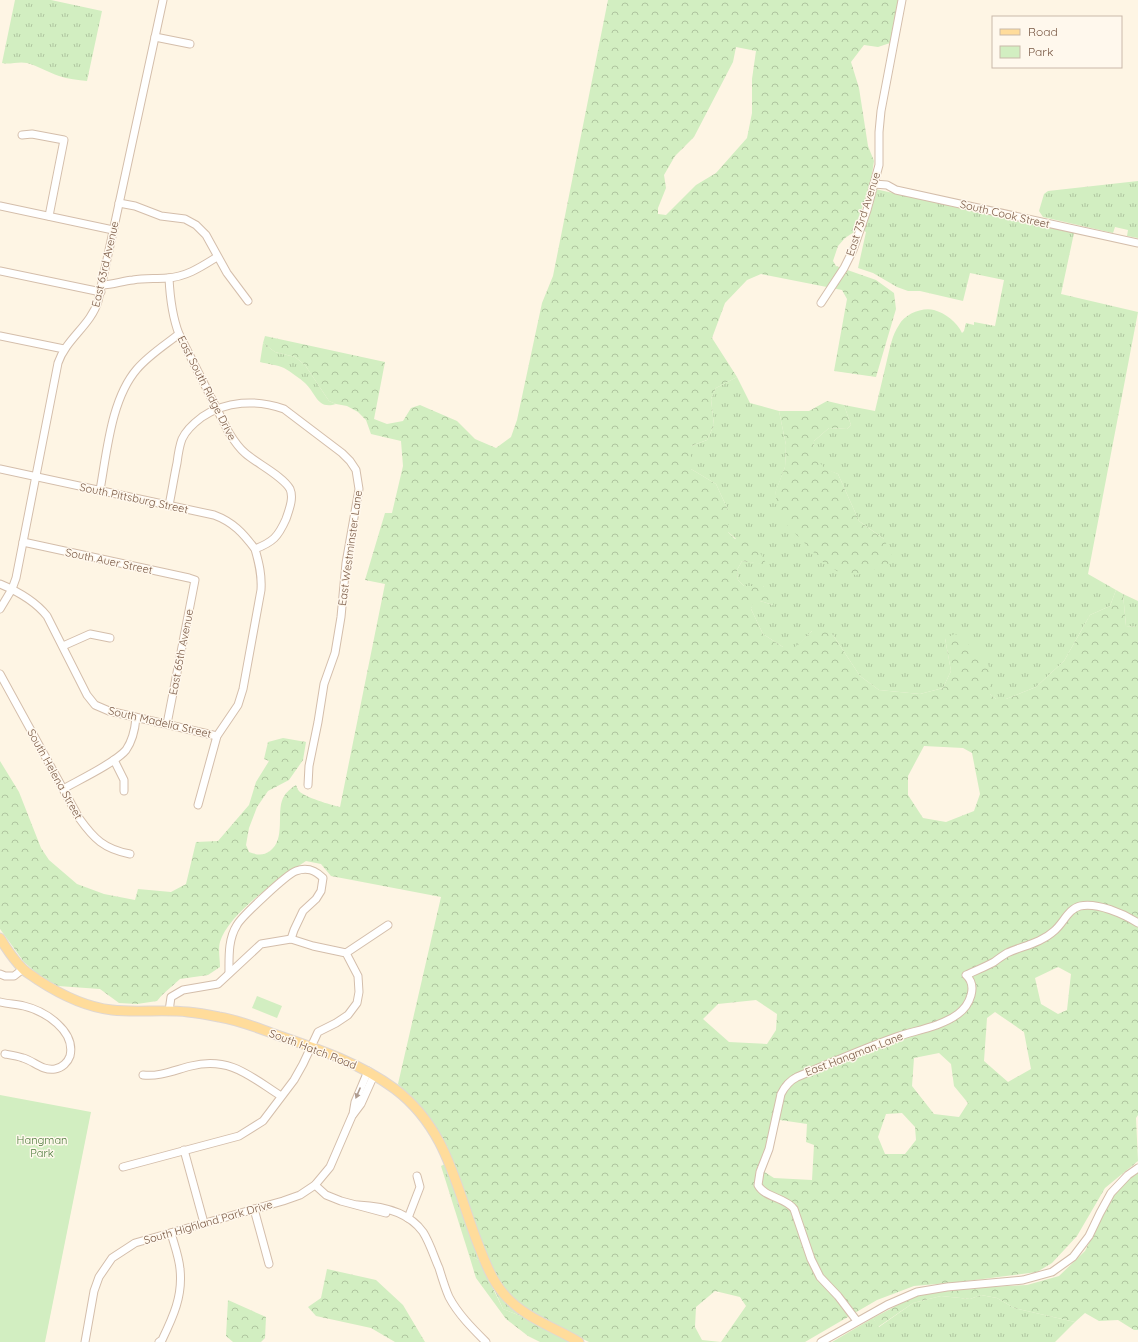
<svg xmlns="http://www.w3.org/2000/svg" width="1138" height="1342" viewBox="0 0 1138 1342" font-family="Quicksand,sans-serif">
  <defs>
    <pattern id="grass-tufts" width="24" height="20" patternUnits="userSpaceOnUse"><rect width="24" height="20" fill="#d2eec1"/><path d="M3 7l-1-3M5 7V3M7 7l1-3M15 17l-1-3M17 17v-4M19 17l1-3" fill="none" stroke="#afc49f"/></pattern>
    <pattern id="forest-crowns" width="20" height="18" patternUnits="userSpaceOnUse"><rect width="20" height="18" fill="#d2eec1"/><path d="M2 6a3 3 0 1 1 6 0M12 15a3 3 0 1 1 6 0" fill="none" stroke="#afc49f"/></pattern>
  </defs>
  <rect width="100%" height="100%" fill="#fef5e4"/>
  <g fill="url(#grass-tufts)">
    <path d="M15 0H51L102 11 87 81C78 80 68 79 59 76 48 72 38 66 27 63 18 61 10 65 2 63Z"/>
    <polygon points="1138,181 1138,238 1127,236 1128,230 1115,227 1113,233 1043,217 1039,211 1044,194 1048,191"/>
    <path d="M875 189 1074 233 1061 294 1138 312 1088 574 1116 590 1110 606 1090 615 1064 661 1036 687 1006 699H996L990 694V670L945 638 951 671 943 688 920 694 879 690 860 676 833 635 812 631 796 647H783L763 634 751 609 753 601H760L773 605 763 586H744L738 580 737 570 742 561 766 564 728 532V510L716 484 691 469V446L707 440 714 425 711 399 716 388 737 377 750 403 779 411 786 445 785 467 775 494 884 539 859 521 838 474 824 469 812 454 814 441 829 428 847 429 851 425 844 405 875 411C879 394 883 377 887 360 890 348 892 335 899 325 905 314 922 307 934 310 945 313 957 322 962 333L964 331 966 323 974 325V322L995 326 1004 280 970 273 963 301 920 291H908L897 287 873 273 858 268 866 232 864 231Z"/>
    <path d="M263 343 275 352 295 357 305 365 329 401 336 404C317 410 316 393 305 383 299 378 291 372 284 368 278 365 267 364 260 362Z"/>
    <polygon points="1123,594 1138,601 1138,627 1126,626"/>
    <polygon points="447,1163 479,1260 469,1255 441,1166"/>
    <polygon points="494,1289 509,1305 526,1318 503,1309"/>
    <polygon points="981,1295 997,1298 1014,1308 1075,1322 1055,1342 832,1342 873,1318 879,1327 913,1303 941,1296 970,1299"/>
  </g>
  <g fill="url(#forest-crowns)" fill-rule="evenodd">
    <path d="M608 0H899L890 43 878 47 864 45 851 62 859 88 868 146 874 161 871 181 854 232 845 238 838 246 833 261 836 266 876 280 894 293 896 309 876 377 834 371 847 299 842 290 761 274 747 280 725 303 712 338 737 377 716 388 711 399 714 425 707 440 691 446V469L716 484 728 510V532L735 539 748 532 767 565 742 561 737 570 738 580 744 586H763L773 598V605L760 601H754L751 609 763 634 783 647H795L812 631H823L833 635 860 676 879 690 920 694 943 688 951 671 945 638 955 634 986 658 990 670V694L996 699H1006L1036 687 1064 661 1090 615 1110 606 1116 590 1123 594 1126 626 1138 627V1115L1136 1118 1138 1161 1105 1188 1077 1236 1052 1263 1037 1272 959 1282 914 1286 877 1300 805 1342H589L562 1329 522 1307 507 1293 495 1276 482 1250 447 1146 417 1105 398 1084 441 897 331 876 321 864 306 861C281 877 228 914 220 942 218 949 220 959 220 967L208 975 180 979 162 995 157 1001 137 1004 119 1003 100 989 58 986 41 977 24 962 0 929V761L19 792 41 848 49 860 77 884 104 894 135 900 138 889 171 892 186 884 196 842 218 841 249 805 256 782 269 761 264 759 268 742 283 738 306 742 303 760 289 780 268 791 257 807 249 828 246 845 249 852C257 855 263 856 270 851 286 839 276 813 283 798 286 792 291 788 296 785 297 787 297 789 299 791 304 797 331 805 340 807L385 584 365 580 385 513H392L403 466 401 441 371 434 366 420 358 412 347 406 336 404 329 401 305 365 295 357 275 352 263 343 265 336 385 362 374 419 387 424 403 421 411 408 420 405 457 421 475 439 496 448 511 437 517 420 542 303 553 276ZM736 47 756 51 752 79V113L747 138 716 173 696 185 666 215 658 214V208L666 188 664 175 675 156 694 137 733 62ZM924 746 963 748 972 753 980 794 974 811 946 822 923 818 908 795V776ZM1058 967 1071 974 1067 1010 1058 1014 1041 1004 1035 978ZM756 1000 777 1014 776 1030 767 1044 729 1042 703 1019 718 1004ZM995 1012 1024 1032 1031 1069 1008 1082 984 1061 987 1018ZM939 1053 951 1064 954 1086 968 1103 959 1117 934 1114 912 1086 914 1058ZM902 1113 915 1127 916 1140 905 1154H885L878 1137 886 1114ZM780 1120 807 1124 806 1142 814 1145 812 1180 774 1178 763 1171ZM715 1291 740 1297 746 1306 721 1342 702 1340 695 1327 696 1307Z"/>
    <polygon points="827,401 844,405 851,425 847,429 829,428 814,441 813,454 824,468 838,474 859,521 884,539 892,556 888,565 856,575 837,571 825,564 780,518 775,493 785,467 786,445 779,411 809,411"/>
    <polygon points="1138,1172 1138,1330 1134,1330 1118,1320 1099,1321 1085,1313 1075,1322 1014,1308 997,1298 981,1295 970,1299 941,1296 913,1303 878,1327 873,1318 917,1295 946,1289 1027,1285 1059,1276 1085,1251 1113,1195 1130,1177"/>
    <polygon points="469,1255 479,1260 503,1309 526,1318 571,1342 540,1342 528,1336 506,1319 476,1278"/>
    <polygon points="327,1269 376,1280 403,1305 425,1342 395,1342 371,1328 316,1316 308,1307 321,1298"/>
    <polygon points="228,1300 266,1317 265,1338 261,1342 233,1342 226,1336"/>
  </g>
  <g fill="#d2eec1">
    <polygon points="257,996 282,1006 277,1018 252,1008"/>
    <polygon points="0,1095 91,1112 45,1342 0,1342"/>
  </g>
  <g fill="none" stroke-linecap="round" stroke-linejoin="round">
    <defs>
      <g id="minor">
        <polyline points="155,37 190,44"/>
        <polyline points="22,135 32,134 64,140 49,216"/>
        <polyline points="874,184 887,185 896,190 1138,243"/>
        <polyline points="119,203 135,206 161,216 185,219 196,225 206,235 227,273 248,301"/>
        <polyline points="0,206 113,230"/>
        <polyline points="0,271 101,292"/>
        <path d="M169 278C170 298 172 316 179 334L228 431C233 439 237 446 245 453 256 463 283 476 290 489 294 498 289 510 286 519 278 537 273 542 255 549 259 563 262 575 261 590L243 689 238 705 217 736 198 805"/>
        <path d="M102 285C113 285 122 281 133 280 144 278 155 279 167 278 186 277 201 267 217 257"/>
        <polyline points="821,303 844,268 853,250 867,210 879,165 879,132 881,111 902,0"/>
        <polyline points="0,336 64,349"/>
        <path d="M0 469 214 515C233 522 243 533 255 549"/>
        <path d="M100 490C107 452 111 399 137 369 149 355 165 345 179 334"/>
        <path d="M169 505C172 491 174 477 177 463 178 455 179 447 182 439 186 430 194 423 202 417 226 401 256 399 284 409L342 453 350 461 356 470 359 489 346 563 341 617 335 653 324 684 318 722 309 766 308 785"/>
        <polyline points="23,542 189,578 195,580 167,724"/>
        <path d="M0 584C17 591 35 601 47 616L87 695 95 705 109 711 217 736"/>
        <path d="M0 609 12 589 16 578 58 363C66 339 91 325 98 301L163 0"/>
        <polyline points="63,646 90,634 110,638"/>
        <path d="M0 674 79 818C94 839 104 849 130 854"/>
        <polyline points="114,760 124,780 124,791"/>
        <path d="M63 789C79 780 115 763 126 750 133 740 135 729 136 718"/>
        <polyline points="346,953 388,925"/>
        <path d="M229 973C229 957 228 939 237 925 241 917 287 874 296 871 307 867 315 870 323 878L321 891 316 899 303 911 294 930 291 939"/>
        <polyline points="0,974 5,976 14,976 23,969"/>
        <path d="M0 1002C8 1004 16 1004 24 1006 45 1011 76 1031 70 1056 68 1062 62 1068 55 1069 42 1071 34 1061 23 1058 18 1056 11 1055 5 1054"/>
        <path d="M143 1075C159 1077 175 1070 191 1066 230 1056 251 1077 281 1096"/>
        <polyline points="353,1114 355,1102 368,1071"/>
        <polyline points="184,1150 204,1223"/>
        <polyline points="123,1167 239,1136 263,1121 294,1080 303,1064 318,1032 336,1023 348,1015 357,1003 359,992 358,976 346,953 313,946 291,939 261,944 218,984 183,990 171,997 169,1011"/>
        <polyline points="315,1185 326,1195 341,1201 386,1213"/>
        <path d="M358 1205C382 1206 408 1211 423 1232 430 1243 434 1257 439 1268 442 1278 445 1288 449 1297 458 1314 472 1328 486 1342"/>
        <polyline points="254,1209 269,1264"/>
        <polyline points="408,1218 420,1187 417,1176"/>
        <path d="M857 1321 838 1296 820 1277 811 1259 794 1209C785 1197 765 1198 758 1185L760 1172 769 1149 781 1094C785 1086 789 1081 797 1077 831 1063 864 1048 899 1036 918 1030 942 1026 958 1014 970 1005 978 986 966 975 975 971 985 967 994 962 998 959 1002 956 1007 953 1022 946 1041 943 1054 931 1063 924 1068 909 1080 906 1097 902 1124 914 1138 923"/>
        <polyline points="85,1342 94,1291 99,1277 112,1258 135,1243 283,1201 300,1195 315,1185 330,1167 352,1116 361,1104 374,1075"/>
        <path d="M159 1342 162 1340C173 1317 183 1296 180 1269 179 1257 174 1244 171 1233"/>
        <polyline points="821,1342 887,1305 917,1292 947,1287 1023,1280 1052,1272 1073,1257 1089,1236 1100,1213 1111,1193 1128,1175 1138,1168"/>
      </g>
      <path id="major" d="M0 938C6 948 14 960 23 969 27 973 33 976 38 980 61 995 85 1007 112 1010 137 1013 163 1009 188 1012 198 1013 209 1015 219 1017 239 1020 258 1028 277 1035 318 1049 360 1063 395 1089 449 1130 456 1190 480 1249 486 1264 492 1280 503 1293 524 1318 552 1326 579 1342"/>
    </defs>
    <use href="#minor" stroke="#d4beab" stroke-width="9"/>
    <use href="#major" stroke="#dfd7d3" stroke-width="11"/>
    <use href="#minor" stroke="#fff" stroke-width="7"/>
    <use href="#major" stroke="#ffdc9b" stroke-width="9"/>
  </g>
  <defs><path id="oneway-solid" d="M-6-.8H1V-3.2L6.5 0L1 3.2V.8H-6Z"/></defs>
  <use fill="#af9c90" href="#oneway-solid" transform="translate(358 1093) rotate(113)"/>
  <g text-anchor="middle" stroke-width="3" stroke-linejoin="round" paint-order="stroke">
    <g font-size="11" fill="#7a5a46" stroke="#fff8ed">
      <text transform="translate(863 214) rotate(-72)" y="4">East 73rd Avenue</text>
      <text transform="translate(1005 214) rotate(13)" y="4">South Cook Street</text>
      <text transform="translate(105 264) rotate(-77)" y="4">East 63rd Avenue</text>
      <text transform="translate(207 388) rotate(63)" y="4">East South Ridge Drive</text>
      <text transform="translate(134 498) rotate(12)" y="4">South Pittsburg Street</text>
      <text transform="translate(350 548) rotate(-82)" y="4">East Westminster Lane</text>
      <text transform="translate(109 561) rotate(12)" y="4">South Auer Street</text>
      <text transform="translate(181 652) rotate(-79)" y="4">East 65th Avenue</text>
      <text transform="translate(160 722) rotate(13)" y="4">South Madelia Street</text>
      <text transform="translate(55 774) rotate(61)" y="4">South Helena Street</text>
      <text transform="translate(313 1049) rotate(21)" y="4">South Hatch Road</text>
      <text transform="translate(854 1054) rotate(-21)" y="4">East Hangman Lane</text>
      <text transform="translate(208 1222) rotate(-16)" y="4">South Highland Park Drive</text>
    </g>
    <g font-size="11" fill="#4c7b3b" stroke="#fff8ed">
      <text x="42" y="1144">Hangman<tspan x="42" dy="13">Park</tspan></text>
    </g>
  </g>
  <rect x="992" y="16" width="130" height="52" fill="#fff8ed" stroke="#cab9aa"/>
  <rect x="1000" y="29" width="20" height="6" fill="#ffdc9b" stroke="#cab9aa"/>
  <text x="1028" y="36" font-size="12" fill="#7a5a46">Road</text>
  <rect x="1000" y="46" width="20" height="12" fill="#d2eec1" stroke="#cab9aa"/>
  <text x="1028" y="56" font-size="12" fill="#7a5a46">Park</text>
</svg>
